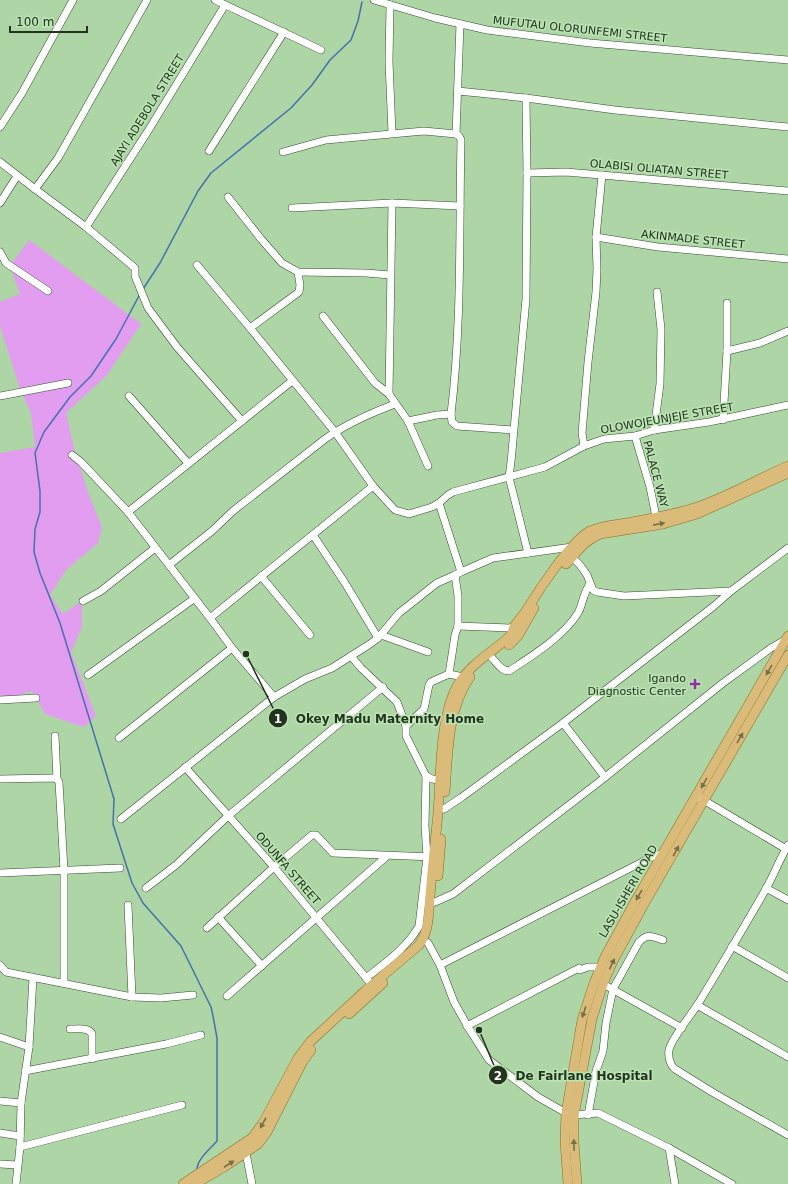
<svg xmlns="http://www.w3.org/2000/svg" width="788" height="1184" viewBox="0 0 788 1184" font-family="'DejaVu Sans',sans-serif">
  <rect width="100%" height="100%" fill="#aed5a6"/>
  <polygon fill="#e29cf0" points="29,240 141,324 107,375 66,413 74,448 88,493 102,527 98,543 66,570 50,595 63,614 82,601 82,627 71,652 96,716 84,727 45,714 32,691 1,700 0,696 0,453 35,447 31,413 20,389 0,326 0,302 20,294 10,266"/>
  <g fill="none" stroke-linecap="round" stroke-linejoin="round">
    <g stroke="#4671ae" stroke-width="1.5">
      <polyline points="143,289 160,263 198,191 211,173 291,108 312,85 330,60 351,40 358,21 362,2"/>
      <path d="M140 294 116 339 91 376 70 397 44 432 35 453 40 491V512L35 529 34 552 40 573 60 623 114 799 113 824 132 883 143 903 181 946 211 1007 213 1016 217 1038V1141C210 1149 196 1160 197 1171"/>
    </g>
    <defs>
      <g id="minor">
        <polyline points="215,0 321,50"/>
        <polyline points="374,0 435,18 487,30 590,43 788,60"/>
        <polyline points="390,5 389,62 392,133"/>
        <path d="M460 24 456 134 459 136 461 140C459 231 462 323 451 414L452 422 457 426 513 430"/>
        <polyline points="458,91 526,98 615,110 788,127"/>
        <polyline points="526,98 527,173 526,299 511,462 509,477 528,553"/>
        <polyline points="0,127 22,93 73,0"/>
        <polyline points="209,151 284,32"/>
        <polyline points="283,152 326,140 424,131 456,134"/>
        <polyline points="0,162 35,189 86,227 135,268 135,276 148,308 177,347 242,421"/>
        <polyline points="527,173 566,172 788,191"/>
        <polyline points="35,189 58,158 147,0"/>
        <polyline points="228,197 261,239 282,263 298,272 366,273 390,275"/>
        <polyline points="0,203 17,176"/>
        <polyline points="292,208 392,203 460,206"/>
        <polyline points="86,227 148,131 225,5"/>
        <polyline points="596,237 658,247 788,259"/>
        <polyline points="0,252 6,263 48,291"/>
        <polyline points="197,265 250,328 335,432 373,486 395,510 409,514 432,507 439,503 448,495 453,492 545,467 584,446 604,439 635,436 654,430 709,422 788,405"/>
        <polyline points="323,316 375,383 389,394 408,421 428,466"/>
        <polyline points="250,328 299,292 300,285 298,272"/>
        <polyline points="727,351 760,343 788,331"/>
        <polyline points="389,394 392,203"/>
        <polyline points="0,396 68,383"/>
        <polyline points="129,396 188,463"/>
        <polyline points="723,420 727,351 727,303"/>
        <polyline points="408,421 437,415 451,414"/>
        <polyline points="654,430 660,384 661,329 657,292"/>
        <polyline points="635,436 650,487 656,517"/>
        <polyline points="584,446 582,433 588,362 596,292 597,269 596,237 602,175"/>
        <polyline points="72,455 81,462 128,512 210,618 232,648 274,697"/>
        <polyline points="439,503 461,572 455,575 458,596 458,626 455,635 449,674"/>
        <polyline points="128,512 292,381"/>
        <polyline points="313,535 345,583 378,638"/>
        <polyline points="572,557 580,565 587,575 593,590 597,592 624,596 731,591"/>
        <path d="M169 565 212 531 233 511 325 439C346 424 371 413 395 404"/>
        <polyline points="461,572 493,558 572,547"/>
        <polyline points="261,576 310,635"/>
        <polyline points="83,601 101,591 155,548"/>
        <polyline points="210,618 373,486"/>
        <polyline points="458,626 513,628"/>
        <polyline points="381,635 428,652"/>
        <polyline points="351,656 370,644 378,638 399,613 437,583 455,575"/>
        <path d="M492 658C497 663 501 671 509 671 532 656 564 636 578 613 583 604 583 593 590 584"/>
        <polyline points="88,675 195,598"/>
        <polyline points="0,700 36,698"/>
        <polyline points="563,723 605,777"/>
        <polyline points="406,726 424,709 429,685 431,682 449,674 463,677"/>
        <polyline points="55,736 57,779 59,782 64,870 64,982"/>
        <polyline points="119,738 232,648"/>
        <polyline points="185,767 274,867 372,985"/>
        <polyline points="0,779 54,778 57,779"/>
        <polyline points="700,798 786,849"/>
        <polyline points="444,809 462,797 563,723 714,606 731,591 788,548"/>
        <polyline points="121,819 274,697 305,679 332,668 351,656 361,668 397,702 406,726 406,736 426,776 432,779 440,780"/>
        <path d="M788 845C780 859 774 874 766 889 744 927 721 966 698 1004 691 1015 671 1039 669 1050 668 1057 670 1065 675 1069L712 1092 788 1135"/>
        <polyline points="0,873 120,868"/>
        <polyline points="146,888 176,865 228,816 383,687"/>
        <polyline points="766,888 788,900"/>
        <polyline points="435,902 453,894 599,782 723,683 771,648 785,640"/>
        <polyline points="128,905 132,997"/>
        <polyline points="218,917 262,966"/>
        <polyline points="207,928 274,867 312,835 316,835 333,853 433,857"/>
        <polyline points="428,943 440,965 454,1002 468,1027 489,1060 538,1097 566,1113"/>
        <polyline points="732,946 788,978"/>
        <polyline points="0,965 6,972 132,997 161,998 193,995"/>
        <polyline points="440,965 652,857 663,853"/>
        <path d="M366 978C385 963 407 948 419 926L427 857 425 826 426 776"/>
        <polyline points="603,984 682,1028"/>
        <polyline points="227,996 387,856"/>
        <polyline points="697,1005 788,1057"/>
        <polyline points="468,1027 467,1026 579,968 580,970 588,967 600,967"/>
        <path d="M70 1029C78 1029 89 1027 92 1034V1059"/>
        <polyline points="0,1037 29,1047"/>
        <polyline points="25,1071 166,1044 201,1035"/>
        <polyline points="0,1101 21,1103"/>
        <polyline points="574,1115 598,1113 669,1148 732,1184"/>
        <path d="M588 1115 596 1071 603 1051 606 1023 613 989 639 942C648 933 651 936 663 940"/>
        <polyline points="0,1133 20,1136"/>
        <polyline points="20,1147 182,1105"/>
        <polyline points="669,1148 675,1184"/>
        <polyline points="246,1153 252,1184"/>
        <polyline points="0,1164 17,1165"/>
        <polyline points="16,1184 20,1147 21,1103 29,1047 33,978"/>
      </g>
      <g id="major">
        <path d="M566 564C577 552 585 540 600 534L663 524 697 514 788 473"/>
        <polyline points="509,645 518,636 534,608"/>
        <path d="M445 792C448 754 447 710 470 677"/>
        <polyline points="438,876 441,839"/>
        <polyline points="349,1014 383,983"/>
        <path d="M183 1184 252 1138 263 1123 298 1058 310 1042 366 990 419 945C427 934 428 923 429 910 431 878 435 845 438 813 441 776 439 715 459 683 472 662 495 651 512 634 513 624 521 619 526 611 538 591 570 542 590 531 601 526 614 525 626 523 648 519 672 515 694 508 726 498 757 479 788 466"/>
        <polyline points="195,1184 224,1167 258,1144 267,1132 303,1061 311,1050"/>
        <polyline points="568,1184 565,1142 566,1113 582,1020 594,983 605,957 636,900 788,636"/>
        <polyline points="577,1184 574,1143 574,1115 592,1019 603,984 613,961 644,904 788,655"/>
      </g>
    </defs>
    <use href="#minor" stroke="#2e5128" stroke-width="8"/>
    <use href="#major" stroke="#8a6e21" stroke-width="10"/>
    <use href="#minor" stroke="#fff" stroke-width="7"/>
    <use href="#major" stroke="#dabb7a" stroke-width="9"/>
  </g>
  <defs><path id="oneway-solid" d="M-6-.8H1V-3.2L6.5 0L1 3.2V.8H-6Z"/></defs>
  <g fill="#757048">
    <use href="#oneway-solid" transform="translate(659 524) rotate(-11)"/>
    <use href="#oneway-solid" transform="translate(769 670) rotate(120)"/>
    <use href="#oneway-solid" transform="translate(740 738) rotate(-60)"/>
    <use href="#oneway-solid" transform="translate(704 783) rotate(120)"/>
    <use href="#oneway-solid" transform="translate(676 851) rotate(-61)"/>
    <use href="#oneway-solid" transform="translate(639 895) rotate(120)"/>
    <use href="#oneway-solid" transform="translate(612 964) rotate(-65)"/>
    <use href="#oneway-solid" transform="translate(584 1012) rotate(108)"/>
    <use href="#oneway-solid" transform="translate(263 1123) rotate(119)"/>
    <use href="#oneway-solid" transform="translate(574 1145) rotate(-92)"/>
    <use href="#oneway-solid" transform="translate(229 1164) rotate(-33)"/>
  </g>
  <path fill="#8e34a0" stroke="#bbe3b3" stroke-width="1.5" d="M693 678h4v4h4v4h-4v4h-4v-4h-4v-4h4z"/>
  <g text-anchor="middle" stroke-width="3" stroke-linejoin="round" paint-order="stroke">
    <g font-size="11" fill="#233320" stroke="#bbe3b3">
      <text transform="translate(580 29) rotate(6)" y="4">MUFUTAU OLORUNFEMI STREET</text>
      <text transform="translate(147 110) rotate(-58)" y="4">AJAYI ADEBOLA STREET</text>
      <text transform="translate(659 169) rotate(5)" y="4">OLABISI OLIATAN STREET</text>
      <text transform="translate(693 239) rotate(6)" y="4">AKINMADE STREET</text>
      <text transform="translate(667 418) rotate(-10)" y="4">OLOWOJEUNJEJE STREET</text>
      <text transform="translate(656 474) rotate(75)" y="4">PALACE WAY</text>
      <text transform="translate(288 868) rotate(49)" y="4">ODUNFA STREET</text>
      <text transform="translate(628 891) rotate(-60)" y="4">LASU-ISHERI ROAD</text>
    </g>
    <g font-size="11" fill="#233320" stroke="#bbe3b3" text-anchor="end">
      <text x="686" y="682">Igando<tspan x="686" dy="13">Diagnostic Center</tspan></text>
    </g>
  </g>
  <path fill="none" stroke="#233320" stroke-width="1.5" d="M246 654L278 718M479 1030L498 1075"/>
  <g fill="#233320" stroke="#bbe3b3" stroke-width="1.5">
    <circle cx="246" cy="654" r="4"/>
    <circle cx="479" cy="1030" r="4"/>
    <circle cx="278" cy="718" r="10"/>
    <circle cx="498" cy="1075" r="10"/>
  </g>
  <g font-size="12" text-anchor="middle" font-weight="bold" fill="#fff">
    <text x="278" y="723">1</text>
    <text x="498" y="1080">2</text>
  </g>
  <g font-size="12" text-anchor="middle" font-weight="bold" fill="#233320" stroke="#bbe3b3" stroke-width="3" stroke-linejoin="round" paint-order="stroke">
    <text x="390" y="723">Okey Madu Maternity Home</text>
    <text x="584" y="1080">De Fairlane Hospital</text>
  </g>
  <path d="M10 26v6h77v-6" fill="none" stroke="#233320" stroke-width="2"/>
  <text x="16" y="26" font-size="12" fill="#233320" stroke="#bbe3b3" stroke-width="3" paint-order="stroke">100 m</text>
</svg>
